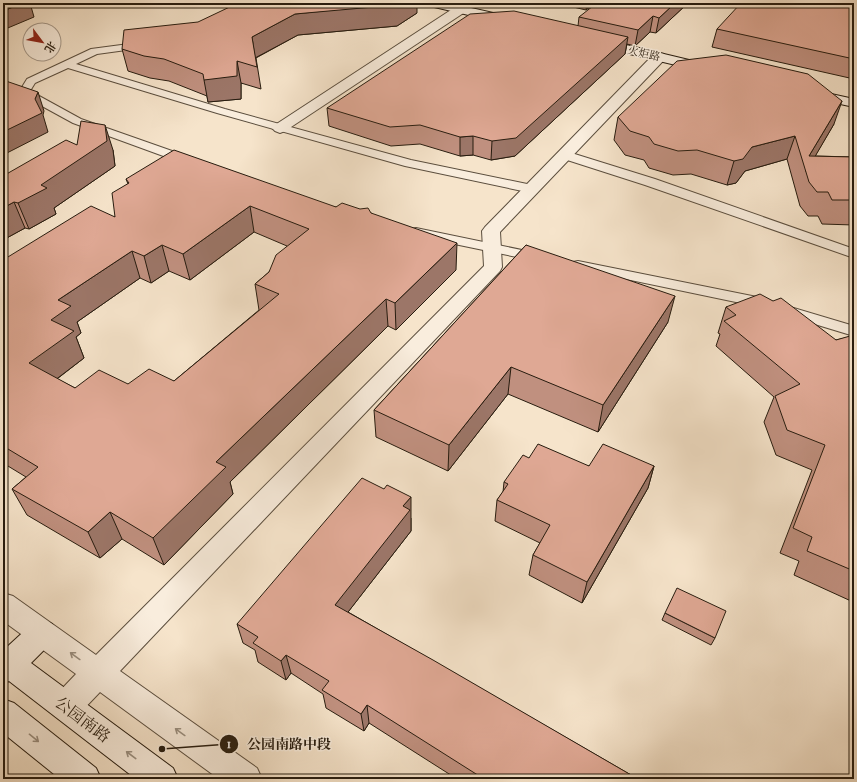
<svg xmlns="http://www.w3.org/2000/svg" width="857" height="782" viewBox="0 0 857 782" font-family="'IM FELL French Canon','Noto Serif SC',serif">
  <rect width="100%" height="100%" fill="#f6e4cb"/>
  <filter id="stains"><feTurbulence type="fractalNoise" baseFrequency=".005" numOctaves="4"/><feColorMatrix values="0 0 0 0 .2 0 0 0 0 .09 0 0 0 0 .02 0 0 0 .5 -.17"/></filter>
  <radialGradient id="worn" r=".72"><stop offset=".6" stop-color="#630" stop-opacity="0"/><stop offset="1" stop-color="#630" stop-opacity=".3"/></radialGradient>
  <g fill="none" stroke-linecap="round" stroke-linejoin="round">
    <defs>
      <g id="lane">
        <polygon points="144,42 149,45 148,47 97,54 76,64 225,109 411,160 532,185 537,186 538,189 537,192 532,193 405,166 217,113 68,68 35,83 30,91 81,119 192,158 194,161 192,164 188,165 73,123 20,94 19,92 27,79 91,49"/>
        <polygon points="565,151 655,179 854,249 854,258 645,185 561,158 559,155 561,152"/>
        <polygon points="416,228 541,254 546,255 548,258 546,261 541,262 411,235 409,232 411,229"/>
        <polygon points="578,261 757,297 854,326 854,336 755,306 573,268 571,265 573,262"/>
      </g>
      <g id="street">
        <polygon points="461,5 465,6 467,9 465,12 285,131 280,133 275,131 272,128 275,125 457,6"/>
        <polygon points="659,53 664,54 666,57 664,60 500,232 502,267 500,271 120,671 257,768 262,779 219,779 100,692 77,716 66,721 55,716 51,706 55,696 76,674 3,621 3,593 13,596 96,655 484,266 482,231 485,227 654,54"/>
      </g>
      <g id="secondary">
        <polygon points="428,3 449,3 511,17 513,20 511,23 507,24 430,6"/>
        <polygon points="597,38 710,65 712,68 710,71 705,72 592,45 591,42 592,39"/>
        <polygon points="813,90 854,99 854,107 808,97 806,94 808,91"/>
        <polygon points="42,620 52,624 56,633 52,642 31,663 173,768 178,779 136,779 9,681 3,684 3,645 7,647 32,624"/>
        <polygon points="3,699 14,703 96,768 101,779 60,779 3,733"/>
      </g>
    </defs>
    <use href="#lane" stroke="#5b4e3e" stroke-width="2"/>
    <use href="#street" stroke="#5b4e3e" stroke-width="2"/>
    <use href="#secondary" stroke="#271c0f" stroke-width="2"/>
    <use href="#lane" fill="#f9eddd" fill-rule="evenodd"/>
    <use href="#street" fill="#f9eddd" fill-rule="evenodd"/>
    <use href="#secondary" fill="#f9eddd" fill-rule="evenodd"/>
  </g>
  <g fill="#c0907f" stroke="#271c0f" fill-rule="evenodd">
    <polygon points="556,3 595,3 586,10"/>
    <polygon points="602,3 688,3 656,33 650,32 635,46 627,44 625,54 515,156 491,160 473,155 460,156 420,144 391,146 329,126 327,108 578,26 579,17 602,5"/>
    <polygon points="854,3 854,79 712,47 717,29"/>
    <polygon points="417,13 397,26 298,35 256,58 261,89 241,83 241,99 208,102 207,96 169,81 150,78 128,71 122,49"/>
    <polygon points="618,117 834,124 815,156 854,157 854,225 822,224 818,216 808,216 800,206 787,159 745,171 736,183 727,185 691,174 673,175 649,168 644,160 625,155 614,140"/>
    <polygon points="77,145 113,150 115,166 54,208 56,214 29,229 25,228 3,240 3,176"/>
    <path d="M126 179 336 207 371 213 456 270 396 330 388 326 230 482 233 494 164 565 122 539 100 558 27 515 12 489 26 477 3 463V260L115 217 128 184ZM254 232 287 246 269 272 255 284 259 310 174 381 75 388 57 379 84 358 76 337 81 333 77 322 140 278 151 283 169 271 190 280Z"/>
    <polygon points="526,245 668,322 598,432 508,394 448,471 376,437 374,410"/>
    <polygon points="726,307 836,340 854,336 854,597 851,601 794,575 799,561 780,553 812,470 776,455 764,422 774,397 716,346 720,334 718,333"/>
    <polygon points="529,458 589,466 654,466 648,488 582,603 529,575 533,555 540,543 495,521 497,500 503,492 504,482"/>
    <polygon points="411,518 411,531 348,612 638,779 457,779 369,723 364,731 326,708 323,694 291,673 286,680 258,662 255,650 243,643 237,624"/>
    <polygon points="665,613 715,638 711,645 662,620"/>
  </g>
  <g fill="#9c7668" stroke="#271c0f">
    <polygon points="23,3 30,3 34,17 3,30 3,11"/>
    <polygon points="400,3 417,3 417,13 397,26 298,35 255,58 252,37 295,14"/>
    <polygon points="587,3 595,3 586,10"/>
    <polygon points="675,3 688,3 656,33 659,18"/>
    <polygon points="653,16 650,32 635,46 638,30"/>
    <polygon points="628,37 625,54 515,156 491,160 492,141"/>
    <polygon points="237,61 241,83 241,99 208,102 204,80"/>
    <polygon points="38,92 44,111 43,115 48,132 3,155 3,132 35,99"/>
    <polygon points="842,101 834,124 806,172 809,156"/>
    <polygon points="105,125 113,150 115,166 54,208 56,214 29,229 18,203"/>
    <polygon points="473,136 473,155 460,156 460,137"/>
    <polygon points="795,136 787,159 745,171 736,183 727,185 734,161 752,147"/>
    <polygon points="14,202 25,228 3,240 3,208"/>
    <polygon points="250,206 254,232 190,280 183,254"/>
    <polygon points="457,243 456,270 396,330 395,303"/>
    <polygon points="162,245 169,271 151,283 144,256"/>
    <polygon points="132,251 140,278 77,322 81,333 76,337 84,358 42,390 29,363 51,320 58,300"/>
    <polygon points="675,296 668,322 598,432 603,405"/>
    <polygon points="386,299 388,326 230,482 233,494 164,565 153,538 216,462"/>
    <polygon points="511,367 508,394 448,471 449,445"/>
    <polygon points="654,466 648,488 582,603 587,582"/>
    <polygon points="411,497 411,531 338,625 335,605 403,506"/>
    <polygon points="110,512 122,539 100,558 88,532"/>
    <polygon points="286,655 291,673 286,680 281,661"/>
    <polygon points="367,705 369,723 364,731 361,714"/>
  </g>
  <g fill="#dfa894" stroke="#271c0f" fill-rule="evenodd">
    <polygon points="3,3 23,3 3,11"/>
    <polygon points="238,3 400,3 396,5 295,14 252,37 257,67 237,61 237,76 204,80 203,74 164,59 144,56 122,49 124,30 198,22"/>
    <polygon points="625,3 675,3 659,18 653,16 638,30 579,17 593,6"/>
    <polygon points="741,3 854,3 854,59 717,29"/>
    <polygon points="514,11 628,37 516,138 492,141 473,136 460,137 420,125 390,127 327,108 470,14"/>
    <polygon points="726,55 808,74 842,101 809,156 854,157 854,200 832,200 828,192 817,192 809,182 795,136 752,147 743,159 734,161 697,150 678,151 654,144 649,137 630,131 618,117 677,61"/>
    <polygon points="3,80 38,92 35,99 42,113 3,132"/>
    <polygon points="81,121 105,125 107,141 41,185 47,188 18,203 14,202 3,208 3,176 66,140 77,145"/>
    <path d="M174 150 336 207 342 203 360 209 368 208 371 213 457 243 395 303 386 299 216 462 226 467 153 538 110 512 88 532 12 489 38 467 3 446V260L91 206 115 217 112 193 129 183 126 179ZM250 206 309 229 276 255 269 272 255 284 279 294 174 381 149 369 128 384 99 370 75 388 29 363 74 331 51 320 71 306 58 300 132 251 144 256 162 245 183 254Z"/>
    <polygon points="526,245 675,296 603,405 511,367 449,445 374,410"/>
    <polygon points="760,294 773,301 781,298 836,340 850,336 854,336 854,571 807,551 812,537 793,528 825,445 787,430 775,396 800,384 724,321 736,315 726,307"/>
    <polygon points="538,444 589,466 603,444 654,466 587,582 533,555 550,525 497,500 508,484 504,482 523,455 529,458"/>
    <polygon points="362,478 384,489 387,485 411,497 403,506 410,510 335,605 433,660 638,779 484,779 367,705 361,714 322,690 329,681 286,655 281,661 253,643 258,637 237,624"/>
    <polygon points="677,588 726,611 715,638 665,613"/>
  </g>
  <defs><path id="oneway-shaft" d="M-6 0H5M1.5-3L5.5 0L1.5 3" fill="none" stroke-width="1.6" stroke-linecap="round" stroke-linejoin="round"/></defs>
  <g stroke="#9a8f80">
    <use href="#oneway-shaft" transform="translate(75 656) rotate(-144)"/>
    <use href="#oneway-shaft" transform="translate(180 732) rotate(-144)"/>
    <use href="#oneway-shaft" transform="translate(34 738) rotate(39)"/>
    <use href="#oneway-shaft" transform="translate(131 755) rotate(-143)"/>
  </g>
  <g text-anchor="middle" stroke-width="3" stroke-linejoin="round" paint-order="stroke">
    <g font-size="11" fill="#271c0f" stroke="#f9eddd">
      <text transform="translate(644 53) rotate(13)" y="4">火炬路</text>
    </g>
    <g font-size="16" fill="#271c0f" stroke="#f9eddd">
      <text transform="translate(83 719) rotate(37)" y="6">公园南路</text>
    </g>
  </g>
  <path fill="none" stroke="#271c0f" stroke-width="1.5" d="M162 749L229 744"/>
  <g fill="#271c0f" stroke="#f9eddd" stroke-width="1.5">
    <circle cx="162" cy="749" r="4"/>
    <circle cx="229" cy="744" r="10"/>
  </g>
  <g font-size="12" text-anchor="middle" font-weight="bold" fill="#fff">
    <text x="229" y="748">1</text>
  </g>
  <g font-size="14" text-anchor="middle" font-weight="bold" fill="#271c0f" stroke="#f9eddd" stroke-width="3" stroke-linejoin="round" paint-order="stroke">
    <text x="289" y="749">公园南路中段</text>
  </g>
  <rect width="857" height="782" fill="none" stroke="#f6e4cb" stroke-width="16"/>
  <rect x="4" y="4" width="849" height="774" fill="none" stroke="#271c0f" stroke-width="2"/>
  <rect x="8" y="8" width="841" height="766" fill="none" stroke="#271c0f"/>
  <g transform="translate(42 42) rotate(122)"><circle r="19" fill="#f9eddd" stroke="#a5998b"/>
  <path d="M0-3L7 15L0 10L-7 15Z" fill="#8f2418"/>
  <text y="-6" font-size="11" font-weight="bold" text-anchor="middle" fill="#271c0f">北</text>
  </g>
  <rect width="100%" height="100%" filter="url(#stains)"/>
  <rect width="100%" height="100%" fill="url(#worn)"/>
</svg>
